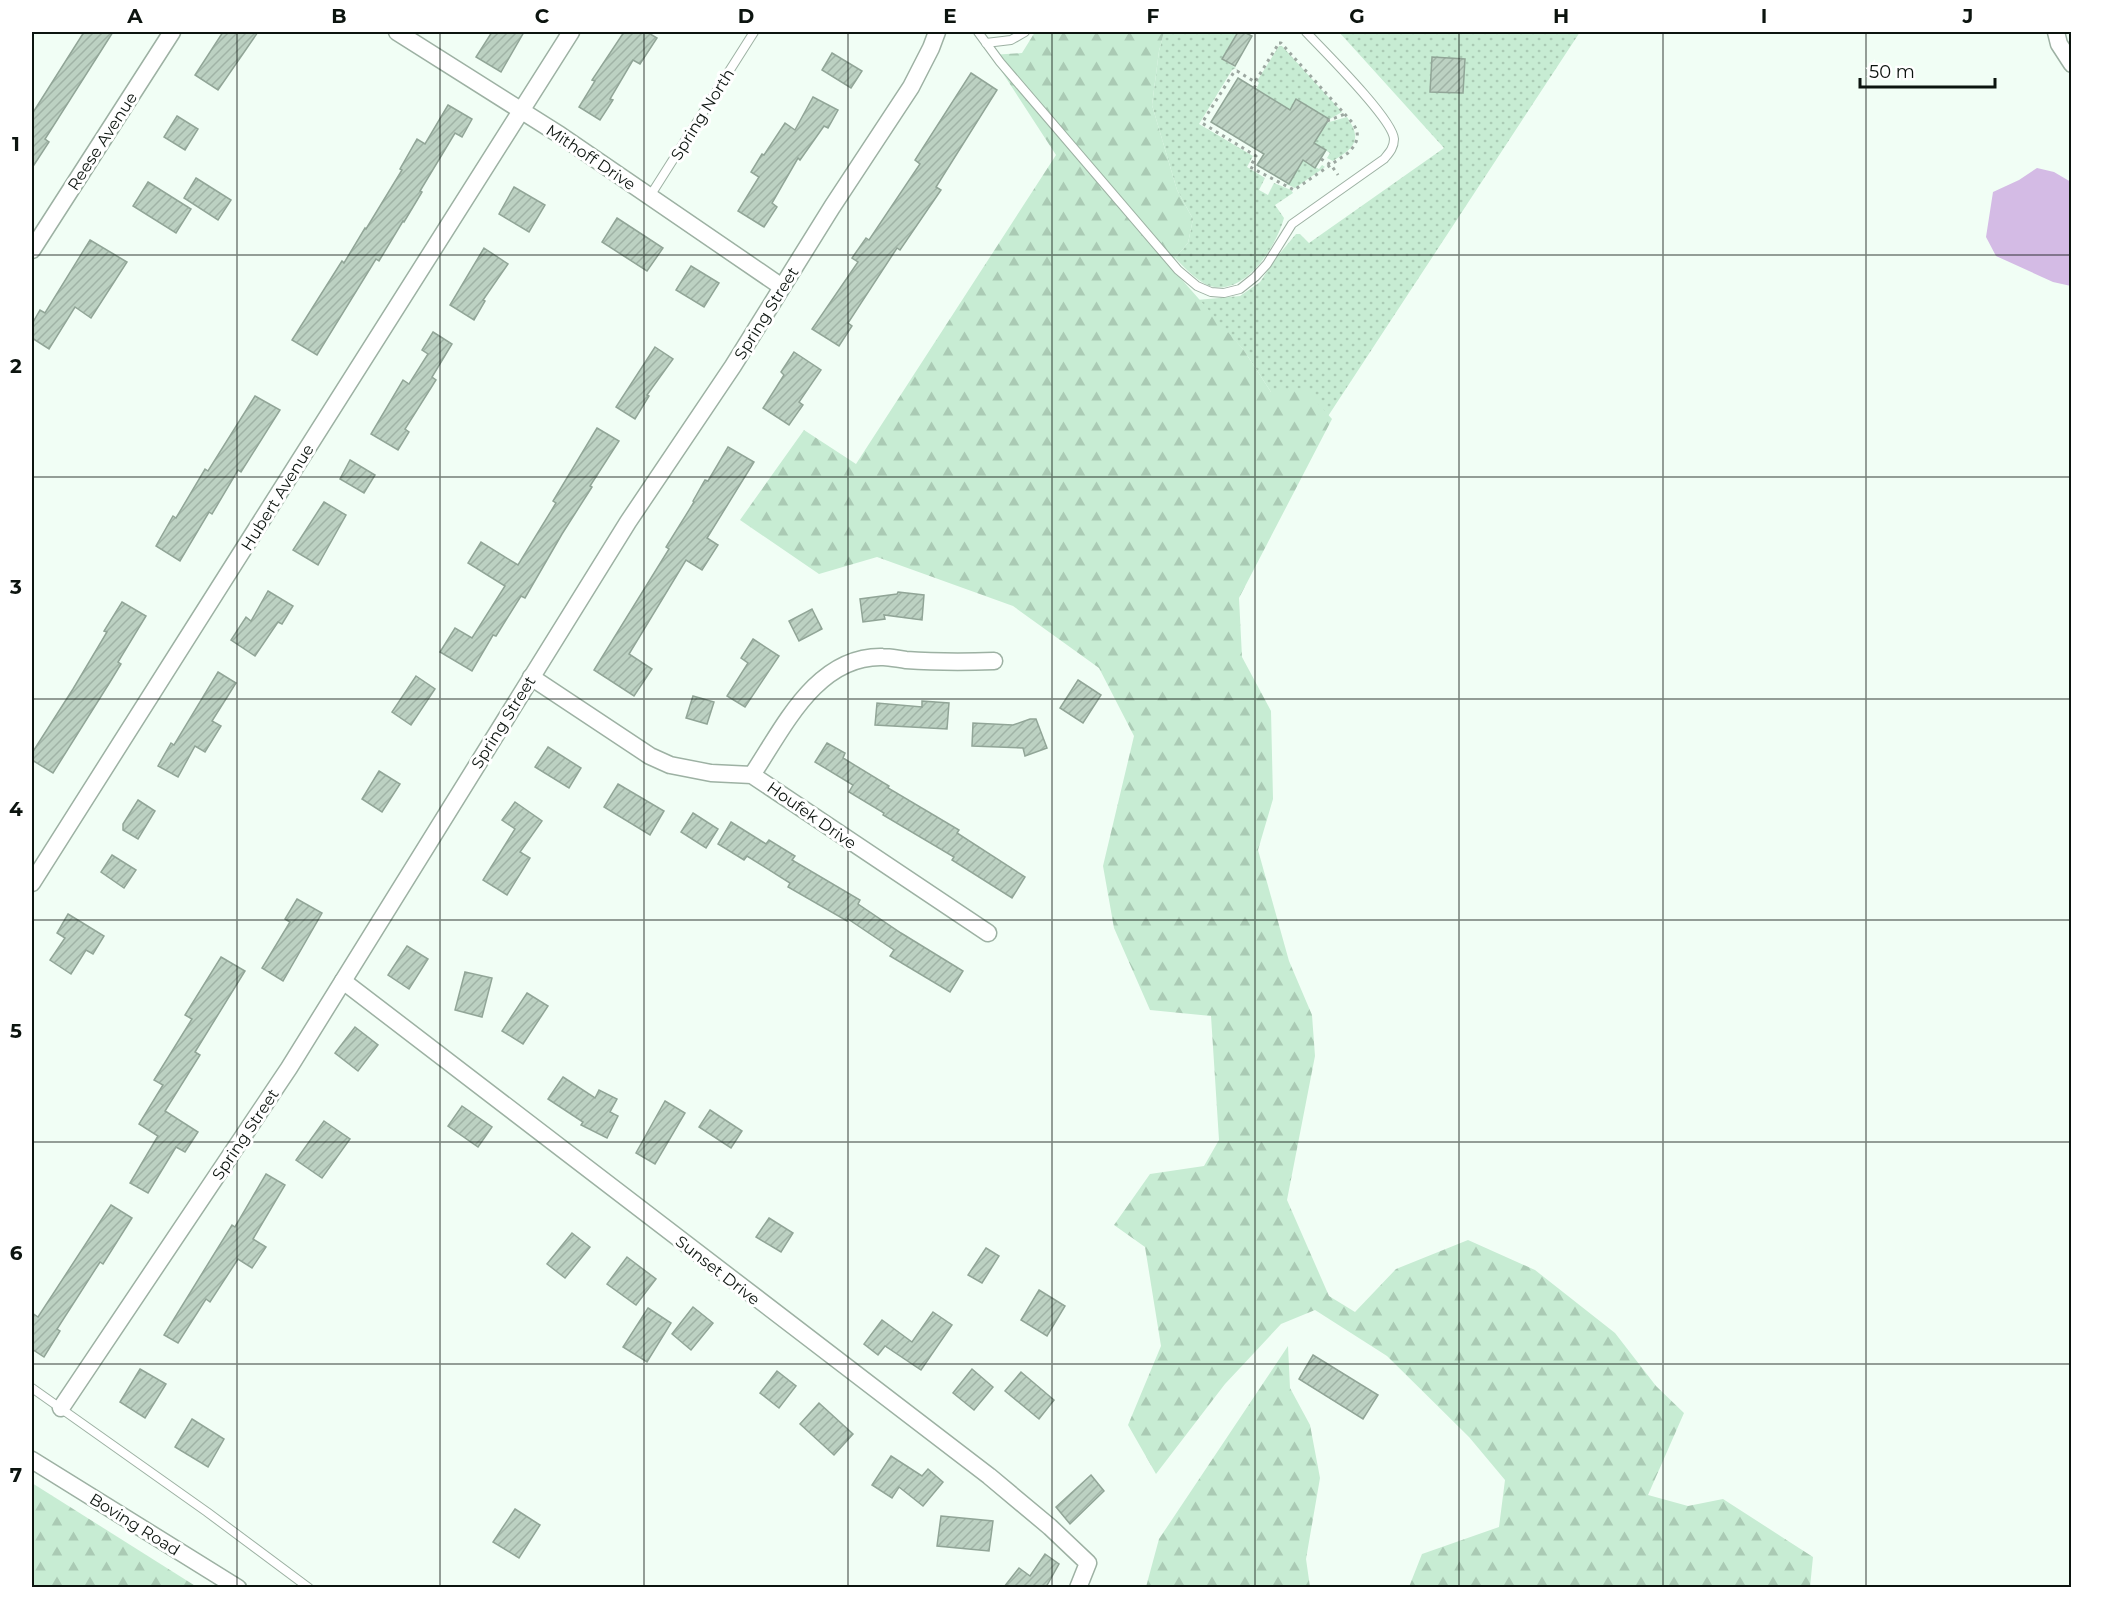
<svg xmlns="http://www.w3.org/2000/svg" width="2103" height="1619" viewBox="0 0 2103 1619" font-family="Montserrat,sans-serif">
  <defs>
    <pattern id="grass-dots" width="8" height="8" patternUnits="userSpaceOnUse" patternTransform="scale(1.5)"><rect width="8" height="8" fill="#c7ecd3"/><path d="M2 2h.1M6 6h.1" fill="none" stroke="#aacab4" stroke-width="1.8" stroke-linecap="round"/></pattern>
    <pattern id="forest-firs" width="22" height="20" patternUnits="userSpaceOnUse" patternTransform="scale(1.5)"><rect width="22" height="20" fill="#c7ecd3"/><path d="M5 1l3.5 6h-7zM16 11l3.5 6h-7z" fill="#aacab4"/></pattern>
    <pattern id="building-hatch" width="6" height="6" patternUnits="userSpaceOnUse" patternTransform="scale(1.5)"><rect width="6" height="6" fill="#bcd1c2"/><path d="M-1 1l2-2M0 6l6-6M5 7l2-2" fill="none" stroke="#a0b3a6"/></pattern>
  </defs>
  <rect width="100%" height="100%" fill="#f1fef5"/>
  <g fill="url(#grass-dots)">
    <path d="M1164 32H1238L1233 41 1245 48 1241 55 1228 48 1222 59 1236 68 1232 70 1199 124 1253 156 1247 167 1265 178 1259 190 1268 195 1274 183 1291 190 1293 193 1275 205 1284 218C1276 247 1244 299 1207 285 1195 279 1184 267 1175 258L1188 243 1193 219 1177 190 1152 105 1159 51Z"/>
    <polygon points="1339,32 1580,32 1315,436 1271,392 1243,349 1197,300 1240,296 1260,282 1276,258 1296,234 1300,234 1309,243 1444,148"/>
    <polygon points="1279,46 1282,46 1342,112 1328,120 1297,99 1290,110 1256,89 1259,83 1257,81"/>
    <path d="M1347 117C1363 140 1354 148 1333 161L1327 158 1330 153 1314 143 1326 123Z"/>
    <polygon points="1303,160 1319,169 1322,165 1325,167 1295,188 1286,184 1289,183"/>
  </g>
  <g fill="url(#forest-firs)">
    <polygon points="1035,32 1164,32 1159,51 1152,105 1177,190 1193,219 1188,243 1169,265 1243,349 1271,392 1304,388 1332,419 1239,598 1242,657 1271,711 1273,799 1258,850 1289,961 1312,1015 1315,1056 1287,1200 1329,1296 1355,1312 1396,1269 1468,1240 1535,1270 1615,1333 1656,1386 1684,1413 1648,1495 1688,1506 1723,1499 1813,1557 1810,1587 1409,1587 1422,1554 1499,1527 1505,1480 1469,1437 1387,1356 1315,1310 1281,1324 1225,1384 1156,1474 1128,1425 1161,1346 1145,1247 1114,1225 1150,1174 1204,1166 1219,1140 1211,1016 1150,1010 1114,928 1103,866 1134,736 1099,668 1013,606 877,557 819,574 740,520 804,430 856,464 1056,155 991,55 1022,53"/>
    <polygon points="1288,1346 1290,1388 1310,1425 1320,1478 1306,1559 1310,1587 1146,1587 1159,1539"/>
    <polygon points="32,1483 197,1587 32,1587"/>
  </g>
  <polygon fill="#d4bbe5" points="2037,168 2054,172 2071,182 2071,286 2053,282 1996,256 1986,237 1993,192 2019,180"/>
  <g fill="url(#building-hatch)" stroke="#91a597" stroke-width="1.5">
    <polygon points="84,32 113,32 45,139 49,142 32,168 32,114"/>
    <polygon points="223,32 258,32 218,90 195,75"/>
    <polygon points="492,32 524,32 501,72 476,57"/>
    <polygon points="624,32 647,32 657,38 640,64 633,60 610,99 613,100 600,120 579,107 595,81 592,80"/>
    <polygon points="1238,32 1244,32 1252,36 1235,66 1222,59"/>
    <polygon points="832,53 862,71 851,88 822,70"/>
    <polygon points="1432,57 1465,59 1463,93 1430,92"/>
    <polygon points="971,73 997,90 936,187 941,190 900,250 897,248 848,323 852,326 839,346 812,329 858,262 852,258 866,238 869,240 920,164 915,160"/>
    <polygon points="1238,78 1290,110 1296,99 1329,119 1314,143 1326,150 1315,168 1303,160 1289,184 1257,165 1264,154 1211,122"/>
    <polygon points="813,97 838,110 828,128 824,126 800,160 798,158 772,203 777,207 764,227 738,211 759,177 751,172 762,154 764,155 785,123 795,130"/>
    <polygon points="448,105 472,119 462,137 455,133 420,191 422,192 404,222 403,221 379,261 376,259 317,355 292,340 342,261 344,263 365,228 366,229 402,170 400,169 417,139 425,144"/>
    <polygon points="177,116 198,129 185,150 164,137"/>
    <polygon points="196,178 231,200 218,220 184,198"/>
    <polygon points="148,182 191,209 176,233 133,206"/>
    <polygon points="514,187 545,205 529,232 499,214"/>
    <polygon points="617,218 663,248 647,271 602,242"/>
    <polygon points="90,240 127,262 91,318 75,307 49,349 32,338 32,324 40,310 45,313"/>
    <polygon points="484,248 508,264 483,300 485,301 474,320 450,305"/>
    <polygon points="691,266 719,283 704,307 676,290"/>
    <polygon points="433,332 452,344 432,377 436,380 405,429 409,432 398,450 371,434 403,380 409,384 428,354 422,350"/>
    <polygon points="655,347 673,359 647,395 649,396 635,419 616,407"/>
    <polygon points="794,352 821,370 799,402 803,405 789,425 763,408 784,375 781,372"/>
    <polygon points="255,396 280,410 241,472 238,470 212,514 209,512 180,561 156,546 173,516 176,518 205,469 208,471"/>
    <polygon points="597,428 619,441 590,486 592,487 562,534 525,598 521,596 496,636 493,635 472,671 440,652 455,628 472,638 505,586 468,563 481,542 518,565 556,503 553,501"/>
    <polygon points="728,447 754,462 707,538 718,545 702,570 686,560 629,654 652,669 634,696 594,670 669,549 666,547 694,502 693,501 705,480 708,481"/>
    <polygon points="350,460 375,475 364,493 340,479"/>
    <polygon points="324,502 346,515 318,565 293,550"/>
    <polygon points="268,591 293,606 282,624 278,622 255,656 231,640 246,617 251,621"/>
    <polygon points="898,592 924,595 922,620 884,615 885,619 863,622 860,599 897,594"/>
    <polygon points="122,602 146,616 118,662 121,664 110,682 53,773 32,760 32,753 73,689 107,632 104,631"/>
    <polygon points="812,609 822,629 799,641 789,621"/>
    <polygon points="753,639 779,656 745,707 727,696 748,663 741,658"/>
    <polygon points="218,672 236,683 212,721 221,726 205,752 195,746 178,777 158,766 171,743 174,745"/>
    <polygon points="416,676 435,689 411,725 392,712"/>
    <polygon points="1078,680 1101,695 1083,723 1060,708"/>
    <polygon points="693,696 714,702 707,724 686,718"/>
    <polygon points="922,701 949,703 947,729 875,725 877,703 922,707"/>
    <polygon points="1030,719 1036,719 1047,748 1025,756 1023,748 972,746 973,723 1013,725"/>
    <polygon points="827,743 845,753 843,758 889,786 888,788 959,830 957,833 1025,877 1012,898 952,860 954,857 883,815 884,813 849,792 853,785 815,762"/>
    <polygon points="548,747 581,768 569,788 535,767"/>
    <polygon points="379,771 400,784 382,812 362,799"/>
    <polygon points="618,784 664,811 650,835 604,807"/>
    <polygon points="138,800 155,811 138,839 123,830 123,824"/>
    <polygon points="515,802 542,821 520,852 530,858 507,895 483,880 515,829 502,820"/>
    <polygon points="693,813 718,829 706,848 681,832"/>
    <polygon points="731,822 766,844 769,840 795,856 792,860 860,900 858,904 901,933 963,971 950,992 890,956 894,950 848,919 847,921 788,887 790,883 747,856 744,860 718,844"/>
    <polygon points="112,855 136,870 124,888 101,872"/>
    <polygon points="297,899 322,913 283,981 262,968 290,922 285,919"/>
    <polygon points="68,914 104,936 93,954 86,950 71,974 50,960 65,938 57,933"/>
    <polygon points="407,946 428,959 409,989 388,975"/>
    <polygon points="221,957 245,971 195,1052 200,1055 165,1111 198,1132 185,1152 176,1147 148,1193 130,1183 158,1136 139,1124 163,1085 154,1080 192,1019 185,1015"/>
    <polygon points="465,972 492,978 482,1017 455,1010"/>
    <polygon points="527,993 548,1006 523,1044 502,1031"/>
    <polygon points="355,1027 378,1045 358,1071 335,1053"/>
    <polygon points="563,1077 595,1098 599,1090 617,1099 610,1112 618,1116 607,1138 581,1125 583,1122 548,1099"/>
    <polygon points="665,1101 685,1113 655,1164 636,1153"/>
    <polygon points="462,1106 492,1127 478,1147 448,1126"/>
    <polygon points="710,1110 742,1131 731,1148 699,1127"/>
    <polygon points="324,1121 350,1139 322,1178 296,1160"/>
    <polygon points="266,1174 285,1185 253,1239 266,1247 252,1268 238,1259 210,1302 206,1299 178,1343 164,1335 232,1225 235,1227"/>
    <polygon points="111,1205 132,1218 103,1264 100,1262 57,1329 60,1331 44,1357 32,1349 32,1313 38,1317"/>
    <polygon points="769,1218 793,1233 781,1252 756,1237"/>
    <polygon points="572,1233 590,1247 565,1278 547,1264"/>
    <polygon points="986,1248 999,1256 982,1283 968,1275"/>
    <polygon points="627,1257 656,1279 636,1305 607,1284"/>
    <polygon points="1039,1290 1065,1306 1047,1336 1021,1320"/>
    <polygon points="693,1307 713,1323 691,1350 672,1334"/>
    <polygon points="648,1308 671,1323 647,1362 623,1347"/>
    <polygon points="933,1312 952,1325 921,1370 885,1346 878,1355 864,1344 882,1320 912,1342"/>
    <polygon points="1313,1355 1378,1395 1363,1419 1299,1379"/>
    <polygon points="140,1369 166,1384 145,1418 120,1402"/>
    <polygon points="972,1369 993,1387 974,1410 953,1393"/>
    <polygon points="777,1371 796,1386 779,1408 760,1393"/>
    <polygon points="1021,1372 1054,1400 1039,1419 1005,1391"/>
    <polygon points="819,1403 853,1434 834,1455 800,1424"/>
    <polygon points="192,1419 224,1439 208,1467 175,1447"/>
    <polygon points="891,1456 922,1476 928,1469 943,1482 923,1506 899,1487 892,1498 872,1485"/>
    <polygon points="1091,1475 1104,1491 1070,1524 1056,1507"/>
    <polygon points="515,1509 540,1525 519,1558 493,1542"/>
    <polygon points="941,1516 993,1521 989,1551 937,1546"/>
    <polygon points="1045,1554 1059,1564 1046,1587 1004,1587 1019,1568 1030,1576"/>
  </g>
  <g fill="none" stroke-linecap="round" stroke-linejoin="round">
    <defs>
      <g id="service">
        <path d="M978 32 1000 62 1178 270 1197 286 1211 292 1224 293 1240 289 1255 277 1267 264 1292 224 1384 159C1389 153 1394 148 1394 139 1393 119 1323 50 1306 32"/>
        <polyline points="986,43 1011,40 1025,32"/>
        <polyline points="650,196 754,32"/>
        <polyline points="32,1388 207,1512 309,1588"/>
      </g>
      <g id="minor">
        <polyline points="397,32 560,135 782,287"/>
        <polyline points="2056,32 2059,44 2072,64"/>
        <polyline points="32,250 172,32"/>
        <polyline points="531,677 650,756 670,765 711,773 752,775 988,933"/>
        <path d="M752 775C783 729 816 655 883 657 890 657 898 659 906 660 935 662 964 662 994 661"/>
        <polyline points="32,883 571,32"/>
        <polyline points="343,981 989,1476 1050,1527 1088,1563 1078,1588"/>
        <polyline points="61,1408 289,1068 628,522 733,366 832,207 911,87 931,48 937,32"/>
        <polyline points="32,1460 238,1588"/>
      </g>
    </defs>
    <use href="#service" stroke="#9db1a3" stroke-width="10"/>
    <use href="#minor" stroke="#9db1a3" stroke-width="19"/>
    <g stroke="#9ca7a0" stroke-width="3" stroke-dasharray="3 4.5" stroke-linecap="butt">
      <path d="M1279 43H1281L1350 120C1361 132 1359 142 1348 153L1294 190 1250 167 1256 156 1202 123 1234 72 1237 71 1255 82Z"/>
      <polyline points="1254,88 1257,83 1255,82"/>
      <polyline points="1327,121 1345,114"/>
      <polyline points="1321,159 1331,165 1338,175"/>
    </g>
    <use href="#service" stroke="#fff" stroke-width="8"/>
    <use href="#minor" stroke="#fff" stroke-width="16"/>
  </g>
  <path fill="none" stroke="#0c140f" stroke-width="1.5" stroke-opacity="0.55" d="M237 32V1588M440 32V1588M644 32V1588M848 32V1588M1052 32V1588M1255 32V1588M1459 32V1588M1663 32V1588M1866 32V1588M32 255H2072M32 477H2072M32 699H2072M32 920H2072M32 1142H2072M32 1364H2072"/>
  <g text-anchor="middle" stroke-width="6" stroke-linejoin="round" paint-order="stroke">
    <g font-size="16" fill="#0c140f" stroke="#fff">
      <text transform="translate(702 114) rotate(-58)" y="6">Spring North</text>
      <text transform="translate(102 141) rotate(-57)" y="6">Reese Avenue</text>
      <text transform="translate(591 157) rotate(34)" y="6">Mithoff Drive</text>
      <text transform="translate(766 313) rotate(-58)" y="6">Spring Street</text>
      <text transform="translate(277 497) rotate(-58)" y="6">Hubert Avenue</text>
      <text transform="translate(503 722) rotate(-58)" y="6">Spring Street</text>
      <text transform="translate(812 815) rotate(35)" y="6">Houfek Drive</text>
      <text transform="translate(245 1134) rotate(-56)" y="6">Spring Street</text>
      <text transform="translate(718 1270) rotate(38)" y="6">Sunset Drive</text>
      <text transform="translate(135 1524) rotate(32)" y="6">Boving Road</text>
    </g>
  </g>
  <rect width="2103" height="1619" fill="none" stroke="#ffffff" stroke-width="66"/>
  <path d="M1860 78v9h135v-9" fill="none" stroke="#0c140f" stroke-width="3"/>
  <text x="1869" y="78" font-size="18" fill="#0c140f" stroke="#ffffff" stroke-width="4.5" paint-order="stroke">50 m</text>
  <rect x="33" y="33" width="2037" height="1553" fill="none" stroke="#0c140f" stroke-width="2"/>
  <g font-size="20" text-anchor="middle" font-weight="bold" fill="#0c140f">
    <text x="135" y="23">A</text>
    <text x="339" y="23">B</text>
    <text x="542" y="23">C</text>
    <text x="746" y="23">D</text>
    <text x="950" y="23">E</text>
    <text x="1153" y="23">F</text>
    <text x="1357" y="23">G</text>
    <text x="1561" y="23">H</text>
    <text x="1764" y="23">I</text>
    <text x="1968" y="23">J</text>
    <text x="16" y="151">1</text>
    <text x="16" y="373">2</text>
    <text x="16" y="594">3</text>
    <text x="16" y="816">4</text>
    <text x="16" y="1038">5</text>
    <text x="16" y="1260">6</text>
    <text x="16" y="1482">7</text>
  </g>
</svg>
